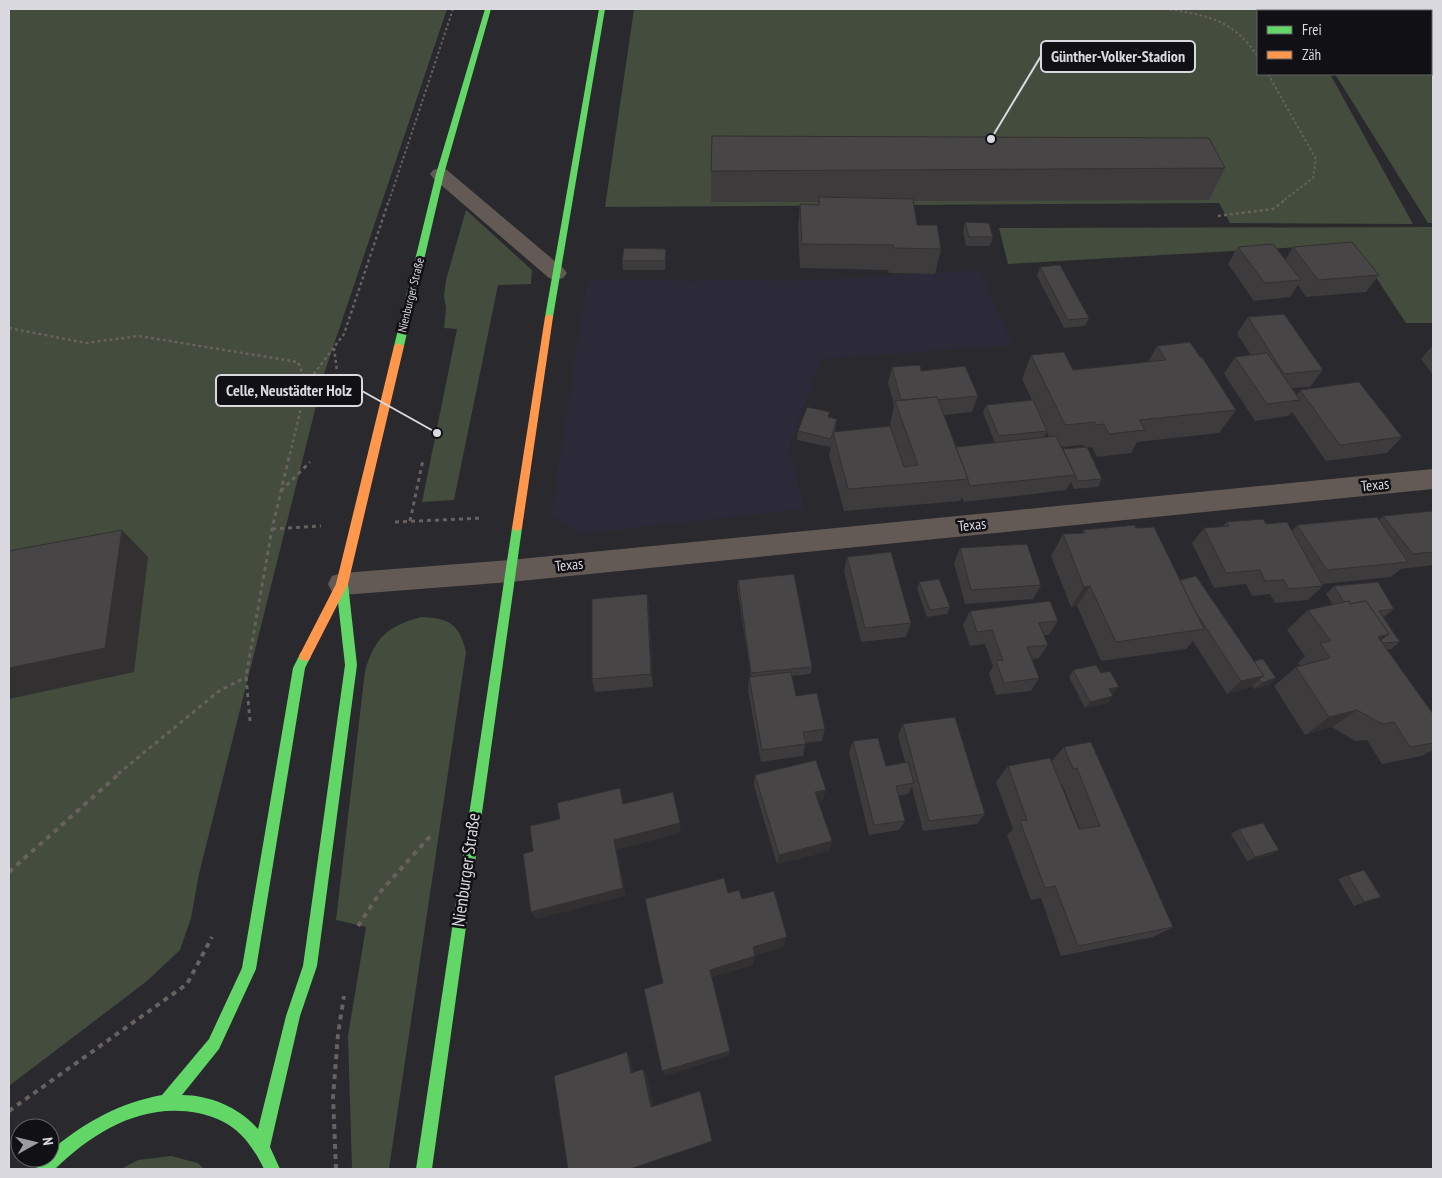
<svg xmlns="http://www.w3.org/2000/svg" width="1442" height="1178" viewBox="0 0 1442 1178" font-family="'PT Sans Narrow',sans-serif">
  <rect width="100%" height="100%" fill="#29292e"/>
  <polygon fill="#2c2a39" points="981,270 1012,345 822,359 789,448 804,509 580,534 551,516 587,280 803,281"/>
  <g fill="#444c3d">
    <polygon points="9,9 447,9 324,374 199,874 191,918 180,950 147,981 9,1086"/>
    <polygon points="634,9 1433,9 1433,223 1428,223 1335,74 1431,74 1431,11 1258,11 1258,74 1330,74 1413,224 1230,223 1219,203 605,207"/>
    <polygon points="466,210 532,270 531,284 498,285 454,500 422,502 457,329 444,328 446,308 444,296 446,280"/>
    <polygon points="1433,227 1433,323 1406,323 1354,244 1008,264 999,228"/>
    <path d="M421 617C450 618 459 624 466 652L389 1169H352L348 1036 366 927 336 920 365 671C375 637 388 626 421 617Z"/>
    <polygon points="171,1156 198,1163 204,1169 121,1169 138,1160"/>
  </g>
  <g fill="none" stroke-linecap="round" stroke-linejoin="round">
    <g stroke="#67615f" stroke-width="2" stroke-dasharray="2.5 2.5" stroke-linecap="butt">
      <path d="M1165 9C1207 15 1233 19 1258 57"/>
      <polyline points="1268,74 1316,159 1313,178 1283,201"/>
      <polyline points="389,201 453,9"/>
    </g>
    <g stroke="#67615f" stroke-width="2.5" stroke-dasharray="3 3" stroke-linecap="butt">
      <polyline points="1218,216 1273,209 1285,200"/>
      <polyline points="9,328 86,343 139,336 298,362 306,382"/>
      <polyline points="334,348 337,371"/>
      <polyline points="290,454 307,383 344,334 389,200"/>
    </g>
    <g stroke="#67615f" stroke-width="3" stroke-dasharray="4 4" stroke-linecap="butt">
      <polyline points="281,491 310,462"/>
      <polyline points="410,521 423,460"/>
      <polyline points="395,522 483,518"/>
      <polyline points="272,529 321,526"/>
      <polyline points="250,721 246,677 272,529 290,453"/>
      <polyline points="118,774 219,691 246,677"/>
    </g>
    <g stroke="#67615f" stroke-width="4" stroke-dasharray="5 5" stroke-linecap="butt">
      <polyline points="9,872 120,773"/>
      <polyline points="358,926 381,891 432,834"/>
      <polyline points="9,1111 187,984 212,937"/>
      <polyline points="336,1169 333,1097 338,1034 344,996"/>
    </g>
    <g fill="#645a55" fill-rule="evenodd">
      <polygon points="440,168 447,170 563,268 567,273 563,278 556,280 549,278 433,178 430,174 433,170"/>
      <polygon points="1433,469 1433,489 510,582 342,595 332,592 328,584 332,576 342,573 510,560"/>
    </g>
    <g fill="#63d668" fill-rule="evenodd">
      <polygon points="485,9 491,9 444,174 404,346 399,349 394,346 436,174"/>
      <polygon points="599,9 605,9 553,317 549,320 545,317"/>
      <polygon points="517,524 522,528 432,1169 416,1169 512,528"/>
      <path d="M342 579 346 581 348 584 357 665 317 966 300 1016 270 1147 280 1169H264C248 1137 233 1121 198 1113 142 1102 93 1132 55 1169H36L38 1163 44 1158H50V1152L55 1147C87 1121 120 1103 162 1095L209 1039 242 968 293 668 301 652 305 651 309 652 311 656 305 668 256 969 219 1049 182 1095C210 1095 240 1108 258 1129L286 1016 303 966 345 665 336 584 338 581Z"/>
    </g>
    <g fill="#ff974d" fill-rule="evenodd">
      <polygon points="549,314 553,317 522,528 517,532 512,528 545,317"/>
      <polygon points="399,343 404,346 348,584 309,660 305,661 301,660 299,656 336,584 394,346"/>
    </g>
  </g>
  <g fill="#3e3b3c" fill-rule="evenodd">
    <polygon points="1225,168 1209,200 913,201 917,225 941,249 935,274 889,273 888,270 800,268 798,229 800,204 818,205 818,202 711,202 711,171"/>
    <polygon points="965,222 993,237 990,246 966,246 963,231"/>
    <polygon points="1238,247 1285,260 1293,247 1379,275 1366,292 1306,297 1298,285 1290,297 1254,301 1228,264"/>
    <polygon points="666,258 665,270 623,270 622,261"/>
    <polygon points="1040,267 1089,318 1085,326 1064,328 1037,276"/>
    <polygon points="1248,317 1323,370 1310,387 1292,388 1297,395 1300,390 1402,437 1387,453 1326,461 1292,412 1288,416 1255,421 1224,374 1235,357 1251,355 1237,334"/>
    <polygon points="1433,345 1433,375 1421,359"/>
    <path d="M1157 346 1200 357 1236 410 1219 433 1137 442 1131 453 1097 457 1092 447 1087 448 1102 479 1098 487 1074 489 1071 482 1066 490 964 502 962 497 960 501 844 511 829 455 831 445 830 447 797 440 798 431 829 417 837 419 835 431 904 467 890 425 894 405 888 383 892 367 921 371 978 396 972 412 944 415 956 447 995 443 983 413 986 405 1032 400 1022 379 1031 355 1073 370 1148 362ZM1047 432 1049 437H1044ZM1083 445 1084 447 1063 450 1062 447Z"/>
    <polygon points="1433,511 1433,565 1401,569 1391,577 1322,584 1323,586 1308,600 1275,603 1270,594 1252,596 1246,584 1214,588 1192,543 1204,528 1223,527 1226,522 1266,524 1292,531 1297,525 1379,520 1383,516"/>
    <polygon points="1136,528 1180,580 1254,661 1276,678 1269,685 1254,689 1252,686 1249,688 1227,694 1193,641 1186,649 1101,661 1077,606 1071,607 1051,556 1063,534 1082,533 1083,530"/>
    <polygon points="960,548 1041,585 1033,599 965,604 954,563"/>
    <polygon points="847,557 911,623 906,637 861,642 844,571"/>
    <polygon points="738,580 812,667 811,674 791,676 796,696 825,729 822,741 805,743 803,756 761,762 748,690 749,677 751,677 737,587"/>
    <polygon points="919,582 950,607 947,614 927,617 917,589"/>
    <polygon points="1334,586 1394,609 1385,616 1383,617 1400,642 1391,649 1387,649 1433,714 1433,750 1422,756 1382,764 1367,740 1355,741 1332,727 1305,735 1274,686 1296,667 1300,666 1298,663 1305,656 1287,630 1308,610 1333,605 1326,594"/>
    <polygon points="647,594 649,608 653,687 595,692 592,679"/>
    <polygon points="970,611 1058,621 1049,635 1044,635 1048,645 1039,658 1032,659 1039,678 1031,691 996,695 989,674 993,666 985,644 970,646 963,625"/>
    <polygon points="1073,670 1101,673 1114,693 1112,694 1113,696 1108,703 1085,708 1069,677"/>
    <polygon points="903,724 985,814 977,824 923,831 912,787 908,794 898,796 905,821 899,830 869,835 849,753 853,741 886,766 905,762 898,735"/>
    <path d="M1064 747 1173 927 1153 937 1061 956 1041 898 1031 900 1007 835 1013 829 996 782 1008 766 1051 762ZM1061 784H1062L1080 829H1079Z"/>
    <polygon points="755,775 823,800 818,801 832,841 829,851 777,864 754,786"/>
    <polygon points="1239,829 1279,850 1271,855 1247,861 1231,834"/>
    <polygon points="1348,875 1381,897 1354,906 1338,879"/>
  </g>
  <g fill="#323031">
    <polygon points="666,249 666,258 665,270 665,261"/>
    <polygon points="122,530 148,557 134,672 9,699 9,668"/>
    <polygon points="1090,586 1077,606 1071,607 1084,587"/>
    <polygon points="647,594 649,608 653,687 651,674"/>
    <polygon points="1389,634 1364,654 1378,637"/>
    <polygon points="1264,676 1249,688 1227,694 1241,681"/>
    <polygon points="1276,678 1269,685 1254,689 1262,683"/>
    <polygon points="1119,687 1114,693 1104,696 1109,689"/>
    <polygon points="1113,696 1108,703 1085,708 1090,702"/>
    <polygon points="1357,710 1332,727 1305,735 1329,717"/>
    <polygon points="826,790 823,800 813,803 815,792"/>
    <polygon points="680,823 681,833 617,850 626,896 537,919 531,912 614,840"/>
    <polygon points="832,841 829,851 777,864 779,855"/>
    <polygon points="1279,850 1271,855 1247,861 1255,857"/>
    <polygon points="1381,897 1370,901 1354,906 1364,902"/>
    <polygon points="787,937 784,947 751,957 753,947"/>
    <polygon points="755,956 753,965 710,978 710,970"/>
    <polygon points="730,1051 729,1056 665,1076 662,1071"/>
    <polygon points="627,1052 630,1056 634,1076 631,1073"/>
    <polygon points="643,1069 646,1072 654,1109 651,1107"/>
    <polygon points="700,1091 712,1142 632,1169 630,1169"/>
  </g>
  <g fill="#484546" stroke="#323031">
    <polygon points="712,136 1209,138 1225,168 711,171"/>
    <polygon points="819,197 913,199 917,225 937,225 941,249 894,248 893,245 802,244 800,204 819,205"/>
    <polygon points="965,222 989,223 993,237 969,237"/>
    <polygon points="1352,242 1379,275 1318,280 1293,247"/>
    <polygon points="1273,244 1301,280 1265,283 1238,247"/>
    <polygon points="624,248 666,249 665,261 622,261"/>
    <polygon points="1060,265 1089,318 1068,320 1040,267"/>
    <polygon points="1284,314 1323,370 1284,374 1248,317"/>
    <polygon points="1190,342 1200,357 1202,357 1236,410 1139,420 1145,430 1109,434 1104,424 1096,425 1095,422 1065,425 1031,355 1064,352 1073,370 1166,360 1157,346"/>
    <polygon points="1267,353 1300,400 1267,404 1235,357"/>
    <polygon points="920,365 921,371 965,366 978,396 938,400 937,397 901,400 892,367"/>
    <polygon points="1359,382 1402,437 1340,445 1300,390"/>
    <polygon points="937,397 968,479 848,489 833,432 890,426 904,467 918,465 895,401"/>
    <polygon points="1033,400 1047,431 999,436 986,405"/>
    <polygon points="807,407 830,412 828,417 837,419 833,432 831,439 798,431"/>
    <polygon points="1056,436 1075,475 970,486 968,481 968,479 956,447"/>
    <polygon points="1087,447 1102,479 1078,481 1063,449"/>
    <polygon points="1433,511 1433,552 1413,554 1383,516"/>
    <polygon points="1377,517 1408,562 1327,570 1297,525"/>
    <polygon points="1263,519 1266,524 1287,522 1323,586 1289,589 1284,580 1265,581 1260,570 1226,573 1204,528 1229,526 1226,522"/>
    <polygon points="1135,525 1136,528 1154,527 1204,629 1116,642 1090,586 1084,587 1063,534 1085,533 1083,530"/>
    <polygon points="122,530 105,648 9,668 9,551"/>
    <polygon points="1027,544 1041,585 971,590 960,548"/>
    <polygon points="891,552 911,623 865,628 847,557"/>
    <polygon points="794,574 812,667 751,673 738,580"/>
    <polygon points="1196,576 1264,676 1241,681 1195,611 1180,580"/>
    <polygon points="939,579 950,607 930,610 919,582"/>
    <polygon points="1378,582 1394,609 1379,611 1400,642 1383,643 1381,640 1389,634 1366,601 1350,604 1349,601 1344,602 1334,586"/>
    <polygon points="647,594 651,674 592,679 592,599"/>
    <polygon points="1050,601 1058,621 1039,623 1048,645 1027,647 1039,678 1004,683 996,661 1003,660 992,630 977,632 970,611"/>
    <polygon points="1349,601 1350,604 1366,601 1389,634 1378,637 1433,714 1433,743 1410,747 1394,722 1382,724 1357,710 1329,717 1296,667 1330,658 1320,643 1331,641 1308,610"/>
    <polygon points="1263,659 1276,678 1262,683 1259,679 1264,676 1254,661"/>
    <polygon points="1096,665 1101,673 1110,671 1119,687 1109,689 1113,696 1090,702 1073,670"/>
    <polygon points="791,672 796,696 817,693 825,729 803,732 806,744 762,750 749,677"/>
    <polygon points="955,717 985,814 929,821 903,724"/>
    <polygon points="878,738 886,766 908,762 914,783 896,786 905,821 874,825 853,741"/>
    <polygon points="1091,742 1173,927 1078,946 1055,886 1045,888 1020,821 1027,820 1008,766 1050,758 1079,829 1100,826 1077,768 1073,769 1064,747"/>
    <polygon points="816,760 826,790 815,792 832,841 779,855 755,775"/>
    <polygon points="620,788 623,804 673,792 680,823 614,840 623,888 531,912 523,854 533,851 530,826 560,819 557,803"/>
    <polygon points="1263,823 1279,850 1255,857 1239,829"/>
    <polygon points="1364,870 1381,897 1364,902 1348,875"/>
    <polygon points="724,878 728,893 739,890 742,899 774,891 787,937 753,947 755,956 710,970 730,1051 662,1071 644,989 663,983 645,899"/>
    <polygon points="627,1052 631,1073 643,1069 651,1107 700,1091 712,1141 630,1169 568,1169 554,1076"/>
  </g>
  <g text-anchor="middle" stroke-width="5" stroke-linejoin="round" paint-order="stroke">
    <g font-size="12" fill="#dad9e0" stroke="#111015">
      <text transform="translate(411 295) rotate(-76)" y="4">Nienburger Straße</text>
    </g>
    <g font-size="15" fill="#dad9e0" stroke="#111015">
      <text transform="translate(1375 485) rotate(-6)" y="5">Texas</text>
      <text transform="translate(972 525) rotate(-6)" y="5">Texas</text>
      <text transform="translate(569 565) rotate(-6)" y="5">Texas</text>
    </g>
    <g font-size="18" fill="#dad9e0" stroke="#111015">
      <text transform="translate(466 870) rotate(-82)" y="6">Nienburger Straße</text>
    </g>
  </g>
  <path fill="none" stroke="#dad9e0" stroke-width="2" d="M991 139L1041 56M437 433L362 391"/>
  <g fill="#dad9e0" stroke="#111015" stroke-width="2">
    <circle cx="991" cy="139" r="5"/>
    <circle cx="437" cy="433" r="5"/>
  </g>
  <g fill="#111015" stroke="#dad9e0" stroke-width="2">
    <rect x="1041" y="41" width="154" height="31" rx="5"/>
    <rect x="216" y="375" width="146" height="31" rx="5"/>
  </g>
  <g font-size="16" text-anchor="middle" font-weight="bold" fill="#dad9e0">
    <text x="1118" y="62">Günther-Volker-Stadion</text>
    <text x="289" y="396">Celle, Neustädter Holz</text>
  </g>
  <rect width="1442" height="1178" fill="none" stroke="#dad9e0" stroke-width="20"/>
  <rect x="1257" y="10" width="175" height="65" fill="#111015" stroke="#616066"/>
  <rect x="1267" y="26" width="25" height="8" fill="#63d668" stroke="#616066"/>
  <text x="1302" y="35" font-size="15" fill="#dad9e0">Frei</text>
  <rect x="1267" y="51" width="25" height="8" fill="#ff974d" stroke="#616066"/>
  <text x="1302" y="60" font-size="15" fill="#dad9e0">Zäh</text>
  <g transform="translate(35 1143) rotate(82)"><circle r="24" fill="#111015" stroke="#616066"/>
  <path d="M0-4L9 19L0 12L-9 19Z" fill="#9c9ba2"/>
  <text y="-8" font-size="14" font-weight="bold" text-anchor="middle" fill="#dad9e0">N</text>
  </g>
</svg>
